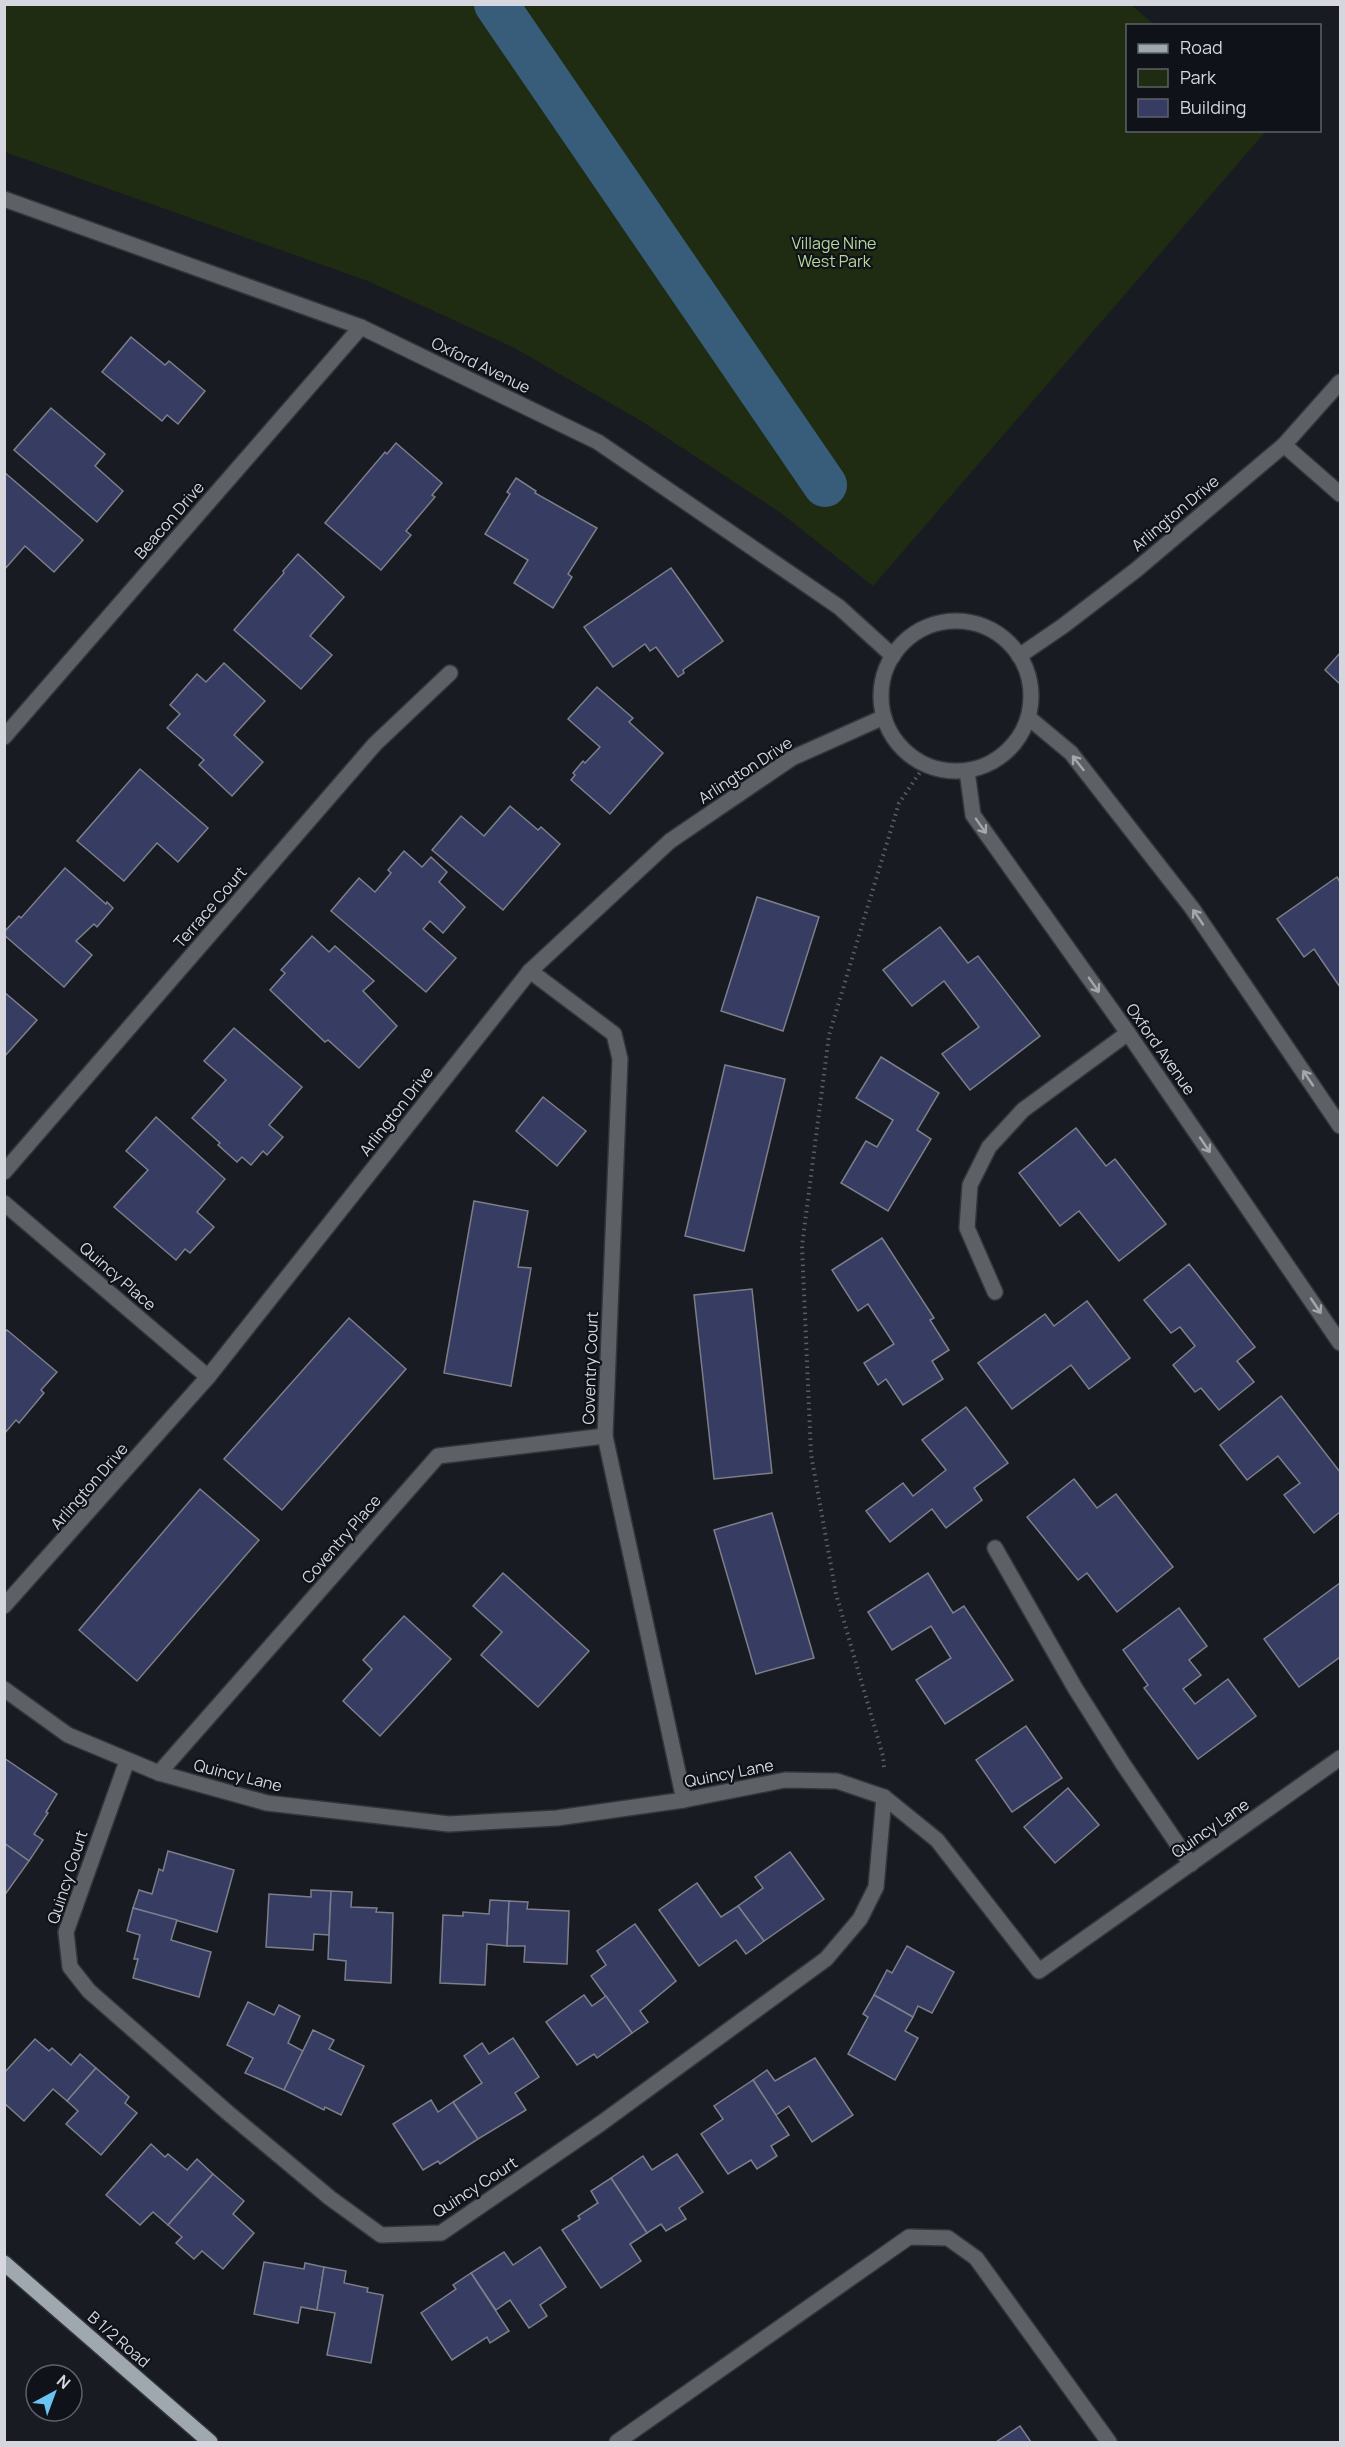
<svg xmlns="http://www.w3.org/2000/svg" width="1345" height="2447" viewBox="0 0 1345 2447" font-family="Manrope,sans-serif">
  <rect width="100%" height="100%" fill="#191b23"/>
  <polygon fill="#1f2c12" points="5,4 1131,5 1155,25 1128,26 1128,130 1266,131 873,586 781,513 643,422 513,347 368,281 5,152"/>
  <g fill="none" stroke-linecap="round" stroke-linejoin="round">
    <polyline stroke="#385d7b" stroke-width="44" points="496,4 825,485"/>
  </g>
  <g fill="#373d62" stroke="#7c7e8a" stroke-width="1.5">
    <polygon points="131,337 165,365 169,361 205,391 178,424 167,415 162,421 102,372"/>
    <polygon points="51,408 105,454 95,466 123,491 97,522 14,450"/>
    <polygon points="396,443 442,483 432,495 435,497 406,531 411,535 381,570 325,523 385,452 387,454"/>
    <polygon points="4,472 83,540 54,572 25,546 4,570"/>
    <polygon points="516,478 536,491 535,493 597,528 568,574 572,577 553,608 514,583 528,560 485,534 510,494 507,492"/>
    <polygon points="298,554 344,597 310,636 332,655 301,689 234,630 284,573 283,571"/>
    <polygon points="671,568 723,641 683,670 684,673 678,677 656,647 650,651 645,644 613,667 584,627"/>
    <polygon points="1340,653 1340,684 1325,670"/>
    <polygon points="224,663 265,701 234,735 263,762 232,796 199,765 204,760 167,728 180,714 170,705 197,674 206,682"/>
    <polygon points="597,687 633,718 629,722 663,753 610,814 571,780 575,775 573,773 583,761 585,763 600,747 568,719"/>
    <polygon points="140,769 208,828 178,862 157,843 124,881 77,841"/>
    <polygon points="510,806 538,830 541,827 560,844 503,910 432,850 461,816 484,836"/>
    <polygon points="404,851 422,867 431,857 447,872 439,882 465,907 443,933 430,921 423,929 456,958 426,992 331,911 359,878 375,892 391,873 388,870"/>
    <polygon points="65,868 106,904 107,902 113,908 97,927 94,924 76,941 92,955 64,987 4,935 4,932 19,916 21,918"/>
    <polygon points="1337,877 1340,882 1340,987 1314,949 1304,957 1277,919"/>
    <polygon points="757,897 819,917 783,1031 721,1011"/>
    <polygon points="940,927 968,963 978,956 1040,1036 970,1090 942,1054 979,1027 944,981 912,1006 883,970"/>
    <polygon points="312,936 329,952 335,946 374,981 363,991 397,1026 359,1068 328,1040 325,1042 270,990 285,973 281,970"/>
    <polygon points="4,992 37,1020 4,1057"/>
    <polygon points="234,1028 302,1087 269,1125 283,1137 267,1155 263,1151 251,1165 242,1157 237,1162 218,1145 220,1143 192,1118 226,1080 204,1061"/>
    <polygon points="881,1057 939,1093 917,1130 931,1139 888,1211 841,1183 866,1141 877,1147 893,1120 856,1098"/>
    <polygon points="725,1065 785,1079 744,1251 685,1236"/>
    <polygon points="543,1097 586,1131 557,1166 516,1131"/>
    <polygon points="156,1117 225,1179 197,1212 214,1227 190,1253 185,1249 176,1260 114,1207 148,1170 126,1151"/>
    <polygon points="1076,1128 1106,1166 1115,1159 1166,1224 1119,1261 1079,1211 1060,1226 1019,1173"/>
    <polygon points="474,1201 528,1211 518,1267 531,1268 511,1386 444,1373"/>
    <polygon points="882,1238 934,1318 930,1320 949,1350 932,1361 943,1379 903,1405 886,1379 878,1385 864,1363 894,1344 868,1304 858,1311 832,1270"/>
    <polygon points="1189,1264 1255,1347 1237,1361 1254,1382 1219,1410 1201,1388 1195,1392 1173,1365 1195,1346 1180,1327 1171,1333 1144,1300"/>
    <polygon points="752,1289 772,1473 714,1479 694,1295"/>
    <polygon points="1087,1301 1130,1358 1089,1389 1071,1365 1012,1409 978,1363 1045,1314 1054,1326"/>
    <polygon points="349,1318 406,1369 282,1510 224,1459"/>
    <polygon points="7,1330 57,1372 41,1390 44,1393 19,1423 16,1420 4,1434 4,1333"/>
    <polygon points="1281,1396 1340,1472 1340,1512 1314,1533 1284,1495 1300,1483 1278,1456 1247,1480 1220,1445"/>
    <polygon points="966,1407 1008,1463 974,1488 982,1500 946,1528 932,1509 890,1542 866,1511 903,1483 913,1496 946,1470 922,1440"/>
    <polygon points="1074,1479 1097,1508 1116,1494 1173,1567 1117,1612 1087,1573 1078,1580 1027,1517"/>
    <polygon points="200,1489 259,1540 137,1681 79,1630"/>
    <polygon points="772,1513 814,1658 756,1674 714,1530"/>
    <polygon points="503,1573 589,1651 538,1707 481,1655 502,1632 473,1606"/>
    <polygon points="928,1573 953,1613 964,1606 1013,1680 945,1724 916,1680 951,1658 931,1626 892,1650 868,1612"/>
    <polygon points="1340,1583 1340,1657 1299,1687 1264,1639"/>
    <polygon points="1179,1608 1207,1646 1189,1660 1201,1675 1183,1689 1195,1704 1228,1679 1256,1716 1198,1759 1144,1688 1148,1685 1123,1650"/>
    <polygon points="404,1616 451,1659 380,1736 343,1701 372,1669 363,1660"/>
    <polygon points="1026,1726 1062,1778 1012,1812 976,1760"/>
    <polygon points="4,1758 57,1794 46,1812 48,1813 34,1834 43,1840 29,1861 4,1843"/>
    <polygon points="1068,1788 1099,1825 1055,1863 1024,1827"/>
    <polygon points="4,1843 29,1861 4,1896"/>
    <polygon points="168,1851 234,1870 217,1932 133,1908 139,1890 152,1894 159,1869 163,1871"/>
    <polygon points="790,1852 824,1899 764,1941 738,1906 763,1888 755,1877"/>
    <polygon points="697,1883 721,1917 738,1906 764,1941 746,1954 736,1940 699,1966 659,1910"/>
    <polygon points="311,1890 331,1891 329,1935 314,1934 313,1950 266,1947 269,1894 311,1897"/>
    <polygon points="331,1891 352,1892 351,1907 377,1908 376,1912 393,1913 391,1983 345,1980 346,1961 328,1959"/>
    <polygon points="490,1900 509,1901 507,1946 487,1944 485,1985 440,1983 443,1915 463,1916 463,1912 489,1914"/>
    <polygon points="509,1901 528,1902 527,1909 569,1911 567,1964 524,1962 525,1946 507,1946"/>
    <polygon points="133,1908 177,1920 171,1940 211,1952 199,1997 133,1978 138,1959 134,1959 140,1935 127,1931"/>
    <polygon points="635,1924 676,1981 640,2011 648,2022 632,2033 591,1976 606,1965 597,1951"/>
    <polygon points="907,1946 954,1972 932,2013 918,2006 913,2017 874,1995 887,1970 892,1973"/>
    <polygon points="584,1995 592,2006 606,1996 632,2033 597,2058 594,2054 577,2065 546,2022"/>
    <polygon points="874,1995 913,2017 905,2031 918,2038 895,2080 848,2054 868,2017 863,2014"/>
    <polygon points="248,2002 274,2015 279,2005 300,2016 288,2043 303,2051 284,2090 245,2073 253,2058 227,2045"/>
    <polygon points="313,2030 334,2040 329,2049 364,2066 341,2115 325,2107 324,2110 284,2090"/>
    <polygon points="513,2038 539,2077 515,2093 526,2110 478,2139 453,2102 482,2083 464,2056 482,2043 489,2054"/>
    <polygon points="35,2039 49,2051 52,2048 71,2065 80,2054 96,2068 67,2101 53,2089 24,2121 4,2103 4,2073"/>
    <polygon points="815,2058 853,2115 812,2142 789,2106 776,2115 753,2080 767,2070 775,2081"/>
    <polygon points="96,2068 129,2097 125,2103 137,2113 101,2155 66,2124 78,2111 67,2101"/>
    <polygon points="753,2080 789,2135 771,2146 777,2156 757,2169 751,2160 728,2174 701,2134 723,2119 714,2106"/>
    <polygon points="431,2100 438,2112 453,2102 478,2139 440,2164 438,2161 423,2170 393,2124"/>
    <polygon points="151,2144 165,2157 168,2154 187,2170 197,2159 213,2174 168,2225 153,2212 140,2225 106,2195"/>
    <polygon points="677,2154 703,2192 679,2208 686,2219 666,2231 661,2224 647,2233 611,2178 643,2156 652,2170"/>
    <polygon points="213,2174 244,2201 233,2214 254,2233 223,2269 202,2251 194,2259 176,2243 182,2237 168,2225"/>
    <polygon points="611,2178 647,2233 630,2244 641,2261 601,2288 562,2230 580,2219 578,2216 598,2203 591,2191"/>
    <polygon points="540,2247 566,2287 540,2305 547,2316 529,2328 510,2300 496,2310 471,2273 504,2252 513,2265"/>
    <polygon points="264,2262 304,2269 305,2263 324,2267 317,2310 301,2307 298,2323 254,2314"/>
    <polygon points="324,2267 346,2271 344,2283 368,2288 367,2292 383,2295 371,2363 327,2355 335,2313 317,2310"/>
    <polygon points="471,2273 509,2331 490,2343 487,2337 452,2360 421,2313 456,2289 453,2285"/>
    <polygon points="1020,2426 1031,2442 996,2442"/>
  </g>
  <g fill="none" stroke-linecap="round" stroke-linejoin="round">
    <defs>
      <g id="minor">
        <polyline points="4,199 361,327 598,442 839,607 893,656"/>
        <polyline points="1284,445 1340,494"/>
        <circle cx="956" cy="696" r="75"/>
        <polyline points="1019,656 1063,626 1136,570 1284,445 1340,382"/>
        <polyline points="1029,718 1071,753 1192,908 1340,1126"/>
        <polyline points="4,737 361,327"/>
        <polyline points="967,771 973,815 1128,1033 1340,1343"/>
        <polyline points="530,971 614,1034 620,1059 605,1436 684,1800"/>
        <polyline points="4,1172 375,744 450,673"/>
        <polyline points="4,1203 208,1377"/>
        <polyline points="995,1292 967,1228 970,1185 989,1147 1023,1110 1128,1033"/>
        <polyline points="995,1548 1075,1688 1123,1764 1191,1864"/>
        <polyline points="4,1606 208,1377 530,971 670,841 792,758 884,717"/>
        <polyline points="4,1689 68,1735 159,1773 267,1803 449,1824 557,1818 684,1800 785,1780 837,1781 884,1797 937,1840 1039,1971 1340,1758"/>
        <polyline points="127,1761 66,1932 70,1967 89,1991 227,2112 330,2198 381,2235 441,2233 600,2124 826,1959 860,1919 876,1887 884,1797"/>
        <polyline points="159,1773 438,1456 605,1436"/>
        <polyline points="617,2442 909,2237 948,2238 976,2258 1109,2442"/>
      </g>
      <polyline id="major" points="4,2263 210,2442"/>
    </defs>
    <use href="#minor" stroke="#33353d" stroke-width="18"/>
    <use href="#major" stroke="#33353d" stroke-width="18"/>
    <polyline stroke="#5c5d65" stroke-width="4" stroke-dasharray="1.5 4.5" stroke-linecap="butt" points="884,1767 883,1756 836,1594 811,1454 802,1246 829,1035 899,803 925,765"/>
    <use href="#minor" stroke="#5d6064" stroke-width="15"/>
    <use href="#major" stroke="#9fa7af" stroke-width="15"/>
  </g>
  <defs><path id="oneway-shaft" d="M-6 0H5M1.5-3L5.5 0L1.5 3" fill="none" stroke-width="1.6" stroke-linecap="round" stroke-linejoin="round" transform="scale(1.5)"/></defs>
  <g stroke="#a6a7ad">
    <use href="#oneway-shaft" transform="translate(1078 763) rotate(-128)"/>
    <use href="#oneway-shaft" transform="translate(981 826) rotate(55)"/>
    <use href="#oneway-shaft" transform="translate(1198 917) rotate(-124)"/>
    <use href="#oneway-shaft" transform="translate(1094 985) rotate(55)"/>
    <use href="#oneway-shaft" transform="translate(1308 1078) rotate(-124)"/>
    <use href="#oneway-shaft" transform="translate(1205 1145) rotate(56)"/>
    <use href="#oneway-shaft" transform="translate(1316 1306) rotate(56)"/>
  </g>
  <g text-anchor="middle" stroke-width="4.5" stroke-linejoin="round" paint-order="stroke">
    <g font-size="16" fill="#b6d897" stroke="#10121a">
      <text x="834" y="249">Village Nine<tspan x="834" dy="18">West Park</tspan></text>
    </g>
    <g font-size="16" fill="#d6d7de" stroke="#10121a">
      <text transform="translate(481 365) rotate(26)" y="6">Oxford Avenue</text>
      <text transform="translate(1175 513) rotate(-40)" y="6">Arlington Drive</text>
      <text transform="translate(169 520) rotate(-49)" y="6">Beacon Drive</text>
      <text transform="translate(745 770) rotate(-33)" y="6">Arlington Drive</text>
      <text transform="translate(210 907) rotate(-49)" y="6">Terrace Court</text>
      <text transform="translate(1161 1049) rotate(55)" y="6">Oxford Avenue</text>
      <text transform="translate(396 1111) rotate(-52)" y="6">Arlington Drive</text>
      <text transform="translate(118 1276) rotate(41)" y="6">Quincy Place</text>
      <text transform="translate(590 1368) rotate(-88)" y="6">Coventry Court</text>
      <text transform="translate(89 1486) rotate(-49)" y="6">Arlington Drive</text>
      <text transform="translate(341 1539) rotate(-49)" y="6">Coventry Place</text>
      <text transform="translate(729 1773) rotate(-11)" y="6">Quincy Lane</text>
      <text transform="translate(238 1775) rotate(14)" y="6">Quincy Lane</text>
      <text transform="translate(1210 1828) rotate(-35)" y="6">Quincy Lane</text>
      <text transform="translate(67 1877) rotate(-72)" y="6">Quincy Court</text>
      <text transform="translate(475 2187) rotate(-33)" y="6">Quincy Court</text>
      <text transform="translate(119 2339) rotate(41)" y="6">B 1/2 Road</text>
    </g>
  </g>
  <rect width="1345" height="2447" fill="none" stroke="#d6d7de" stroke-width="12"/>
  <rect x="1126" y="24" width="195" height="108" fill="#10121a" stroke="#5f6168" stroke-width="1.5"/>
  <rect x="1138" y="44" width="30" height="9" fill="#9fa7af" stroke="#5f6168" stroke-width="1.5"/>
  <text x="1180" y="54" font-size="18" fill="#d6d7de">Road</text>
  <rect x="1138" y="69" width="30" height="18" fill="#1f2c12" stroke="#5f6168" stroke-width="1.5"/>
  <text x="1180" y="84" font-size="18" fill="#d6d7de">Park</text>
  <rect x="1138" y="99" width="30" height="18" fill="#373d62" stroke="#5f6168" stroke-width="1.5"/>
  <text x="1180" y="114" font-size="18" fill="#d6d7de">Building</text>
  <g transform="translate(54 2393) rotate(41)"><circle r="28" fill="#10121a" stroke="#5f6168" stroke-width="1.5"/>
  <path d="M0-4.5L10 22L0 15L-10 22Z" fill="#6bc3f2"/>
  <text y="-9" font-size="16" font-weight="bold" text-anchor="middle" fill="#d6d7de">N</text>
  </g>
</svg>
